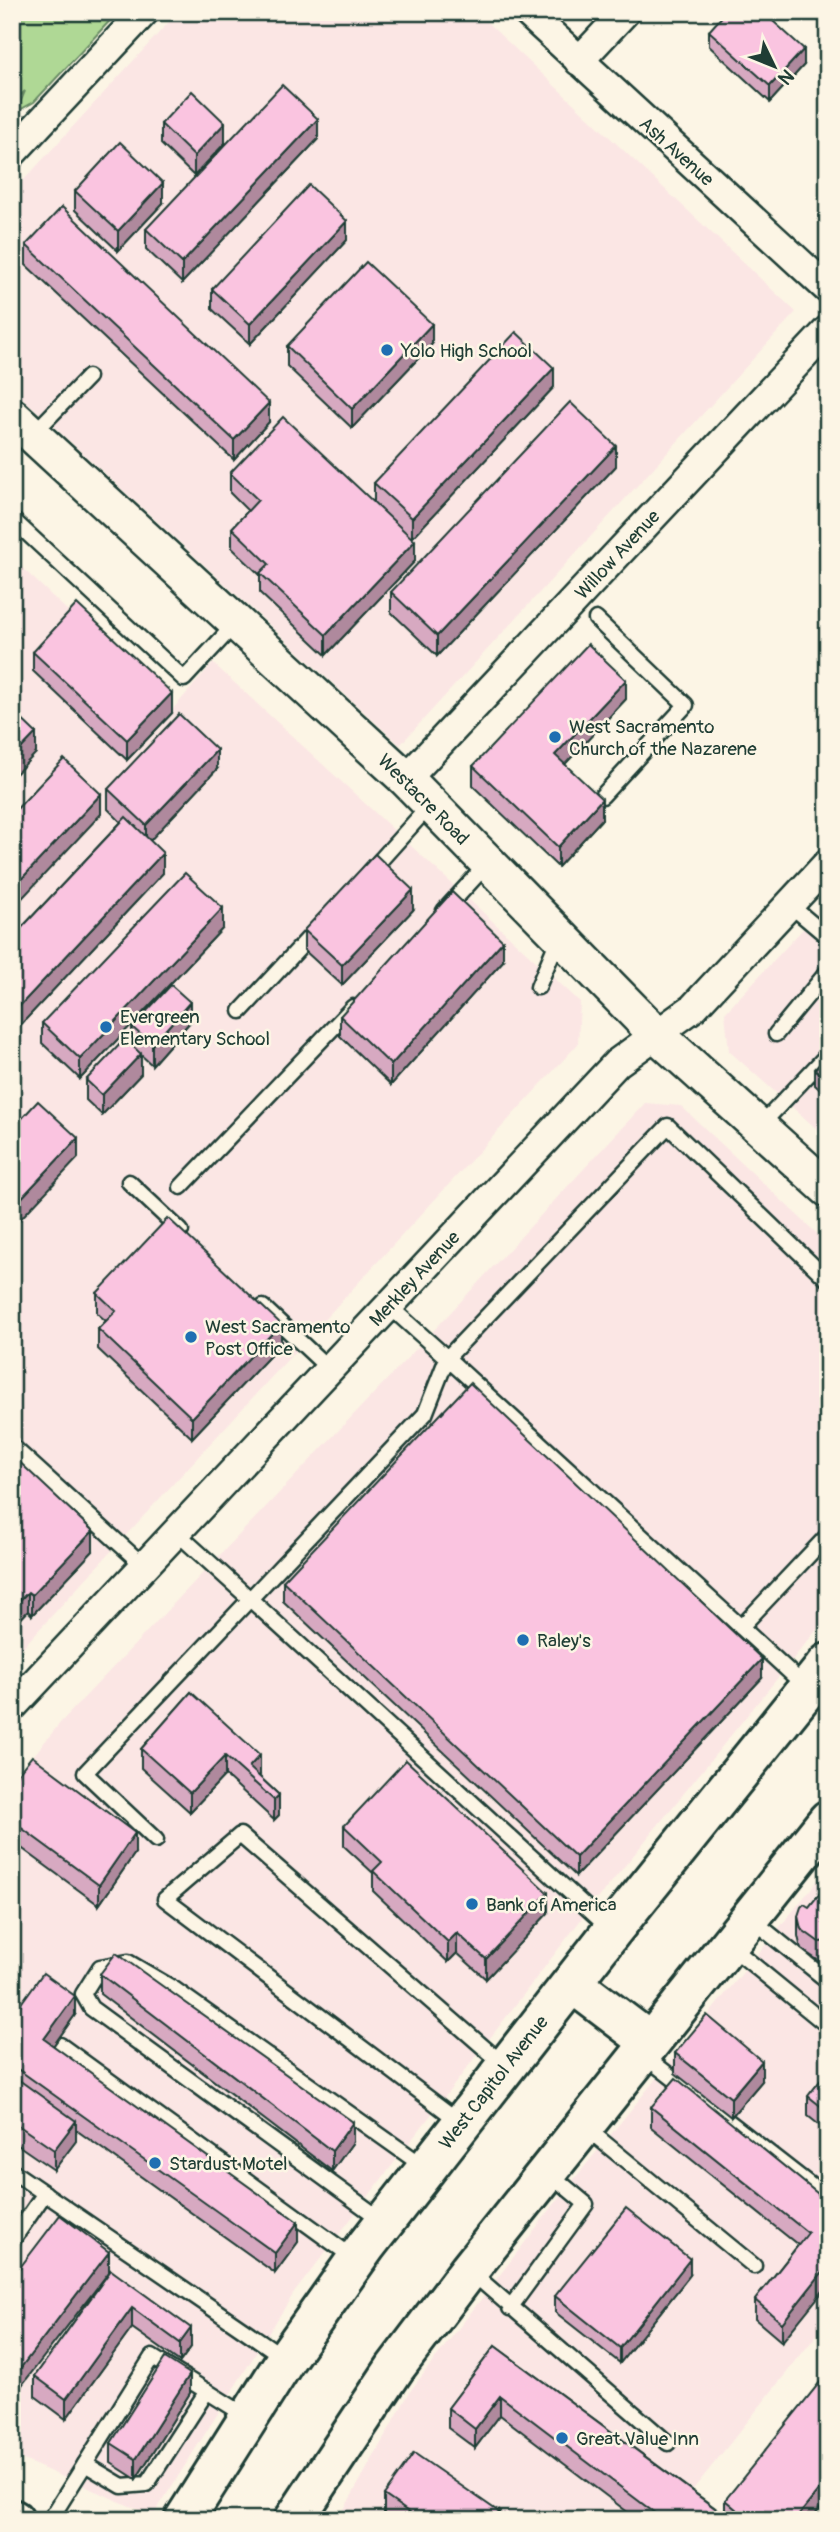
<svg xmlns="http://www.w3.org/2000/svg" width="840" height="2532" viewBox="0 0 840 2532" font-family="Pangolin,sans-serif">
  <rect width="100%" height="100%" fill="#fcf5e5"/>
  <filter id="ink" filterUnits="userSpaceOnUse"><feTurbulence type="fractalNoise" baseFrequency=".0143" numOctaves="2"/><feDisplacementMap in="SourceGraphic" scale="14" xChannelSelector="R" yChannelSelector="G"/><feConvolveMatrix kernelMatrix="1 2 1 2 8 2 1 2 1" color-interpolation-filters="sRGB"/></filter>
  <g filter="url(#ink)">
    <g fill="#fbe6e4">
      <polygon points="178,12 476,12 796,312 400,745 12,388 12,193"/>
      <polygon points="12,558 172,710 213,663 580,1002 578,1044 12,1659"/>
      <polygon points="828,902 828,1139 729,1051 725,1013"/>
      <polygon points="645,1103 681,1106 828,1244 828,1616 580,1921 294,2293 153,2516 12,2455 12,1782 61,1722 437,1327"/>
      <polygon points="828,1868 828,2321 691,2492 722,2520 338,2520 411,2390 563,2193"/>
    </g>
    <polygon fill="#afd895" stroke="#678a64" stroke-width="2" points="12,12 118,12 34,102 16,112 25,91 12,103"/>
    <g fill="none" stroke-linecap="round" stroke-linejoin="round">
      <defs>
        <g id="service">
          <polyline points="33,434 88,377"/>
          <polyline points="12,519 184,679 236,623"/>
          <polyline points="596,619 686,705 602,796"/>
          <polyline points="369,873 430,805"/>
          <polyline points="790,905 828,937"/>
          <polyline points="444,911 487,864"/>
          <polyline points="538,987 559,937"/>
          <polyline points="241,1011 317,929"/>
          <polyline points="776,1034 828,971"/>
          <polyline points="759,1127 828,1054"/>
          <polyline points="129,1182 181,1231"/>
          <polyline points="181,1187 353,1007"/>
          <polyline points="389,1306 447,1358 668,1126 828,1280"/>
          <polyline points="263,1307 329,1369"/>
          <polyline points="12,1446 144,1566"/>
          <polyline points="806,1687 741,1627 828,1535"/>
          <polyline points="156,1840 85,1773 250,1599 176,1532"/>
          <polyline points="750,1918 828,1981"/>
          <polyline points="610,1929 250,1599 425,1414 447,1358 741,1627"/>
          <polyline points="729,1945 828,2026"/>
          <polyline points="60,2045 355,2259"/>
          <polyline points="642,2054 828,2199"/>
          <polyline points="460,2122 165,1899 240,1835 504,2065"/>
          <polyline points="585,2127 754,2266"/>
          <polyline points="12,2171 285,2358"/>
          <polyline points="383,2221 91,2008 83,1994 100,1967 128,1962 174,1989 426,2168"/>
          <polyline points="12,2241 45,2193"/>
          <polyline points="470,2271 668,2443"/>
          <polyline points="510,2308 586,2204 549,2173"/>
          <polyline points="85,2464 122,2486 147,2484 207,2391"/>
          <polyline points="50,2520 152,2357 248,2417"/>
        </g>
        <g id="minor">
          <polyline points="527,12 828,289"/>
          <polyline points="579,61 625,12"/>
          <polyline points="12,153 144,12"/>
          <polyline points="406,779 828,330"/>
          <polyline points="12,1707 617,1063 693,1008 828,863"/>
        </g>
        <polyline id="tertiary" points="12,416 406,779 656,1034 828,1189"/>
        <g id="secondary">
          <polyline points="572,1983 650,2042"/>
          <polyline points="184,2520 286,2359 366,2246 612,1931 828,1663"/>
          <polyline points="294,2520 395,2368 469,2270 828,1820"/>
        </g>
        <polyline id="primary" points="12,2519 14,2520"/>
      </defs>
      <use href="#service" stroke="#1f3d34" stroke-width="19"/>
      <use href="#minor" stroke="#1f3d34" stroke-width="33"/>
      <use href="#tertiary" stroke="#1f3d34" stroke-width="40"/>
      <use href="#secondary" stroke="#1f3d34" stroke-width="44"/>
      <use href="#primary" stroke="#1f3d34" stroke-width="44"/>
      <use href="#service" stroke="#fcf5e5" stroke-width="14"/>
      <use href="#minor" stroke="#fcf5e5" stroke-width="28"/>
      <use href="#tertiary" stroke="#fcf5e5" stroke-width="35"/>
      <use href="#secondary" stroke="#fcf5e5" stroke-width="38"/>
      <use href="#primary" stroke="#fcf5e5" stroke-width="38"/>
    </g>
    <g fill="#d7a9c1" stroke="#1f3d34" stroke-width="2">
      <polygon points="709,31 804,65 770,102 709,46"/>
      <polygon points="161,124 225,143 194,176 161,144"/>
      <polygon points="318,139 182,283 146,249 146,229"/>
      <polygon points="75,191 163,203 118,251 75,210"/>
      <polygon points="347,240 250,344 212,309 212,289"/>
      <polygon points="26,245 269,422 234,460 26,265"/>
      <polygon points="432,344 352,428 287,366 287,346"/>
      <polygon points="554,387 412,538 415,561 326,655 260,593 260,575 232,548 232,528 248,511 230,493 230,473 374,503 374,483"/>
      <polygon points="616,466 437,656 391,612 391,592"/>
      <polygon points="33,652 172,713 127,760 33,671"/>
      <polygon points="626,699 565,764 602,819 558,867 473,786 473,766"/>
      <polygon points="217,769 150,840 163,873 13,1033 12,938 121,822 108,809 108,789"/>
      <polygon points="413,910 342,985 304,950 304,930"/>
      <polygon points="223,928 80,1079 42,1043 42,1023"/>
      <polygon points="503,961 391,1085 340,1036 340,1016"/>
      <polygon points="190,1022 152,1065 141,1055 141,1074 102,1115 86,1100 86,1080 132,1046 132,1027"/>
      <polygon points="828,1055 828,1097 815,1085 815,1069"/>
      <polygon points="97,1293 281,1344 192,1438 98,1349 98,1329 106,1321 97,1313"/>
      <polygon points="12,1455 93,1551 32,1615 28,1611 12,1628"/>
      <polygon points="283,1581 762,1678 576,1876 283,1601"/>
      <polygon points="191,1692 260,1775 259,1776 279,1795 279,1815 274,1820 225,1775 190,1812 141,1768 141,1749"/>
      <polygon points="12,1781 135,1853 99,1905 12,1841"/>
      <polygon points="344,1826 548,1913 486,1979 457,1953 448,1962 373,1891 373,1873 344,1846"/>
      <polygon points="828,1883 828,1961 819,1961 801,1949 798,1936 798,1916 809,1907"/>
      <polygon points="100,1974 353,2142 332,2171 100,1994"/>
      <polygon points="75,2015 53,2046 298,2242 275,2273 76,2130 76,2141 54,2170 12,2141 12,2016"/>
      <polygon points="675,2053 762,2081 731,2117 675,2073"/>
      <polygon points="828,2071 828,2132 808,2116 808,2096"/>
      <polygon points="651,2107 828,2202 782,2342 755,2319 755,2300 798,2245 651,2127"/>
      <polygon points="111,2270 191,2347 180,2362 132,2328 66,2419 35,2396 35,2376"/>
      <polygon points="690,2275 620,2363 555,2312 555,2296"/>
      <polygon points="495,2346 725,2515 725,2500 828,2498 811,2520 638,2520 500,2415 475,2448 448,2428 448,2408"/>
      <polygon points="190,2393 136,2479 111,2463 111,2443"/>
      <polygon points="384,2495 499,2520 391,2520 384,2515"/>
    </g>
    <g fill="#af899d" stroke="#1f3d34" stroke-width="2">
      <polygon points="804,49 804,65 770,102 770,86"/>
      <polygon points="318,119 318,139 182,283 182,263"/>
      <polygon points="225,123 225,143 194,176 194,156"/>
      <polygon points="163,183 163,203 118,251 118,231"/>
      <polygon points="347,221 347,240 250,344 250,324"/>
      <polygon points="432,324 432,344 352,428 352,409"/>
      <polygon points="554,368 554,387 412,538 412,518"/>
      <polygon points="269,403 269,422 234,460 234,440"/>
      <polygon points="616,446 616,466 437,656 437,636"/>
      <polygon points="415,541 415,561 326,655 326,635"/>
      <polygon points="14,563 14,583 12,585 12,565"/>
      <polygon points="626,680 626,699 555,775 555,755"/>
      <polygon points="172,693 172,713 127,760 127,740"/>
      <polygon points="36,733 36,753 12,778 12,758"/>
      <polygon points="217,750 217,769 146,845 146,825"/>
      <polygon points="101,794 101,814 12,909 12,889"/>
      <polygon points="602,799 602,819 558,867 558,847"/>
      <polygon points="163,853 163,873 13,1033 13,1013"/>
      <polygon points="413,890 413,910 342,985 342,965"/>
      <polygon points="223,908 223,928 80,1079 80,1059"/>
      <polygon points="503,941 503,961 391,1085 391,1065"/>
      <polygon points="190,1002 190,1022 152,1065 152,1045"/>
      <polygon points="141,1054 141,1074 102,1115 102,1095"/>
      <polygon points="78,1138 78,1158 12,1228 12,1208"/>
      <polygon points="281,1324 281,1344 192,1438 192,1418"/>
      <polygon points="93,1531 93,1551 32,1615 32,1595"/>
      <polygon points="28,1592 28,1611 12,1628 12,1608"/>
      <polygon points="762,1659 762,1678 576,1876 576,1857"/>
      <polygon points="260,1755 260,1775 254,1782 249,1767"/>
      <polygon points="225,1756 225,1775 190,1812 190,1793"/>
      <polygon points="279,1795 279,1815 274,1820 274,1800"/>
      <polygon points="135,1833 135,1853 99,1905 99,1885"/>
      <polygon points="548,1893 548,1913 486,1979 486,1959"/>
      <polygon points="457,1933 457,1953 448,1962 448,1942"/>
      <polygon points="75,1996 75,2015 44,2059 44,2039"/>
      <polygon points="762,2061 762,2081 731,2117 731,2098"/>
      <polygon points="76,2121 76,2141 54,2170 54,2150"/>
      <polygon points="353,2122 353,2142 332,2171 332,2151"/>
      <polygon points="298,2222 298,2242 275,2273 275,2253"/>
      <polygon points="109,2252 109,2272 12,2398 12,2379"/>
      <polygon points="690,2259 690,2275 620,2363 620,2348"/>
      <polygon points="828,2265 828,2285 782,2342 782,2323"/>
      <polygon points="132,2308 132,2328 66,2419 66,2399"/>
      <polygon points="191,2328 191,2347 180,2362 180,2343"/>
      <polygon points="190,2374 190,2393 136,2479 136,2459"/>
      <polygon points="500,2396 500,2415 475,2448 475,2429"/>
      <polygon points="828,2479 828,2498 811,2520 795,2520"/>
      <polygon points="499,2512 499,2520 493,2520"/>
    </g>
    <g fill="#fac4e0" stroke="#1f3d34" stroke-width="2">
      <polygon points="726,12 763,12 804,49 770,86 709,31"/>
      <polygon points="282,85 318,119 182,263 146,229"/>
      <polygon points="192,91 225,123 194,156 161,124"/>
      <polygon points="120,142 163,183 118,231 75,191"/>
      <polygon points="309,185 347,221 250,324 212,289"/>
      <polygon points="62,207 269,403 234,440 26,245"/>
      <polygon points="366,262 432,324 352,409 287,346"/>
      <polygon points="516,332 554,368 412,518 374,483"/>
      <polygon points="570,402 616,446 437,636 391,592"/>
      <polygon points="283,417 415,541 326,635 260,573 269,564 232,528 258,500 230,473"/>
      <polygon points="77,604 172,693 127,740 33,652"/>
      <polygon points="588,644 626,680 555,755 602,799 558,847 473,766"/>
      <polygon points="12,710 36,733 12,758"/>
      <polygon points="179,714 217,750 146,825 108,789"/>
      <polygon points="64,759 101,794 12,889 12,814"/>
      <polygon points="126,817 163,853 13,1013 12,938"/>
      <polygon points="375,854 413,890 342,965 304,930"/>
      <polygon points="185,873 223,908 80,1059 42,1023"/>
      <polygon points="452,892 503,941 391,1065 340,1016"/>
      <polygon points="171,985 190,1002 152,1045 132,1027"/>
      <polygon points="125,1039 141,1054 102,1095 86,1080"/>
      <polygon points="828,1055 828,1081 815,1069"/>
      <polygon points="38,1101 78,1138 12,1208 12,1129"/>
      <polygon points="168,1218 281,1324 192,1418 98,1329 116,1311 97,1293"/>
      <polygon points="470,1383 762,1659 576,1857 283,1581"/>
      <polygon points="12,1455 93,1531 32,1595 28,1592 12,1608"/>
      <polygon points="191,1692 260,1755 249,1767 279,1795 274,1800 225,1756 190,1793 141,1749"/>
      <polygon points="32,1756 135,1833 99,1885 12,1821 12,1781"/>
      <polygon points="406,1760 548,1893 486,1959 457,1933 448,1942 373,1871 382,1862 344,1826"/>
      <polygon points="828,1883 828,1941 819,1942 801,1929 798,1916 801,1907 804,1904 809,1907"/>
      <polygon points="116,1953 353,2122 332,2151 100,1974"/>
      <polygon points="43,1973 75,1996 44,2039 298,2222 275,2253 12,2065 12,2016"/>
      <polygon points="707,2015 762,2061 731,2098 675,2053"/>
      <polygon points="828,2071 828,2112 808,2096"/>
      <polygon points="12,2075 76,2121 54,2150 12,2121"/>
      <polygon points="676,2078 828,2202 828,2265 782,2323 755,2300 808,2233 651,2107"/>
      <polygon points="626,2208 690,2259 620,2348 555,2296"/>
      <polygon points="60,2215 109,2252 12,2379 12,2278"/>
      <polygon points="111,2270 191,2328 180,2343 132,2308 66,2399 35,2376"/>
      <polygon points="495,2346 731,2520 664,2520 500,2396 475,2429 448,2408"/>
      <polygon points="165,2358 190,2374 136,2459 111,2443"/>
      <polygon points="828,2372 828,2479 795,2520 749,2520 725,2500"/>
      <polygon points="414,2453 499,2512 493,2520 420,2520 384,2495"/>
    </g>
  </g>
  <g fill="#1f6fb2" stroke="#fcf5e5" stroke-width="2.5">
    <circle cx="387" cy="350" r="7"/>
    <circle cx="555" cy="737" r="7"/>
    <circle cx="106" cy="1027" r="7"/>
    <circle cx="191" cy="1337" r="7"/>
    <circle cx="523" cy="1640" r="7"/>
    <circle cx="472" cy="1904" r="7"/>
    <circle cx="155" cy="2163" r="7"/>
    <circle cx="562" cy="2438" r="7"/>
  </g>
  <g text-anchor="middle" stroke-width="5" stroke-linejoin="round" paint-order="stroke">
    <g font-size="19" fill="#1f3d34" stroke="#fcf5e5">
      <text transform="translate(677 151) rotate(42)" y="7">Ash Avenue</text>
      <text transform="translate(617 554) rotate(-47)" y="7">Willow Avenue</text>
      <text transform="translate(424 799) rotate(45)" y="7">Westacre Road</text>
      <text transform="translate(414 1278) rotate(-47)" y="7">Merkley Avenue</text>
      <text transform="translate(493 2082) rotate(-52)" y="7">West Capitol Avenue</text>
    </g>
    <g font-size="19" fill="#1f3d34" stroke="#fcf5e5" text-anchor="start">
      <text x="401" y="357">Yolo High School</text>
      <text x="569" y="733">West Sacramento<tspan x="569" dy="22">Church of the Nazarene</tspan></text>
      <text x="120" y="1023">Evergreen<tspan x="120" dy="22">Elementary School</tspan></text>
      <text x="205" y="1333">West Sacramento<tspan x="205" dy="22">Post Office</tspan></text>
      <text x="537" y="1647">Raley's</text>
      <text x="486" y="1911">Bank of America</text>
      <text x="169" y="2170">Stardust Motel</text>
      <text x="576" y="2445">Great Value Inn</text>
    </g>
  </g>
  <rect width="840" height="2532" fill="none" stroke="#fcf5e5" stroke-width="42"/>
  <rect x="21" y="21" width="798" height="2490" fill="none" stroke="#1f3d34" stroke-width="2.5" filter="url(#ink)"/>
  <g transform="translate(774 66) rotate(133)" stroke="#fcf5e5" stroke-width="5" paint-order="stroke">
  <path d="M0-5L12 26L0 18L-12 26Z" fill="#1f3d34"/>
  <text y="-10" font-size="19" font-weight="bold" text-anchor="middle" fill="#1f3d34">N</text>
  </g>
</svg>
